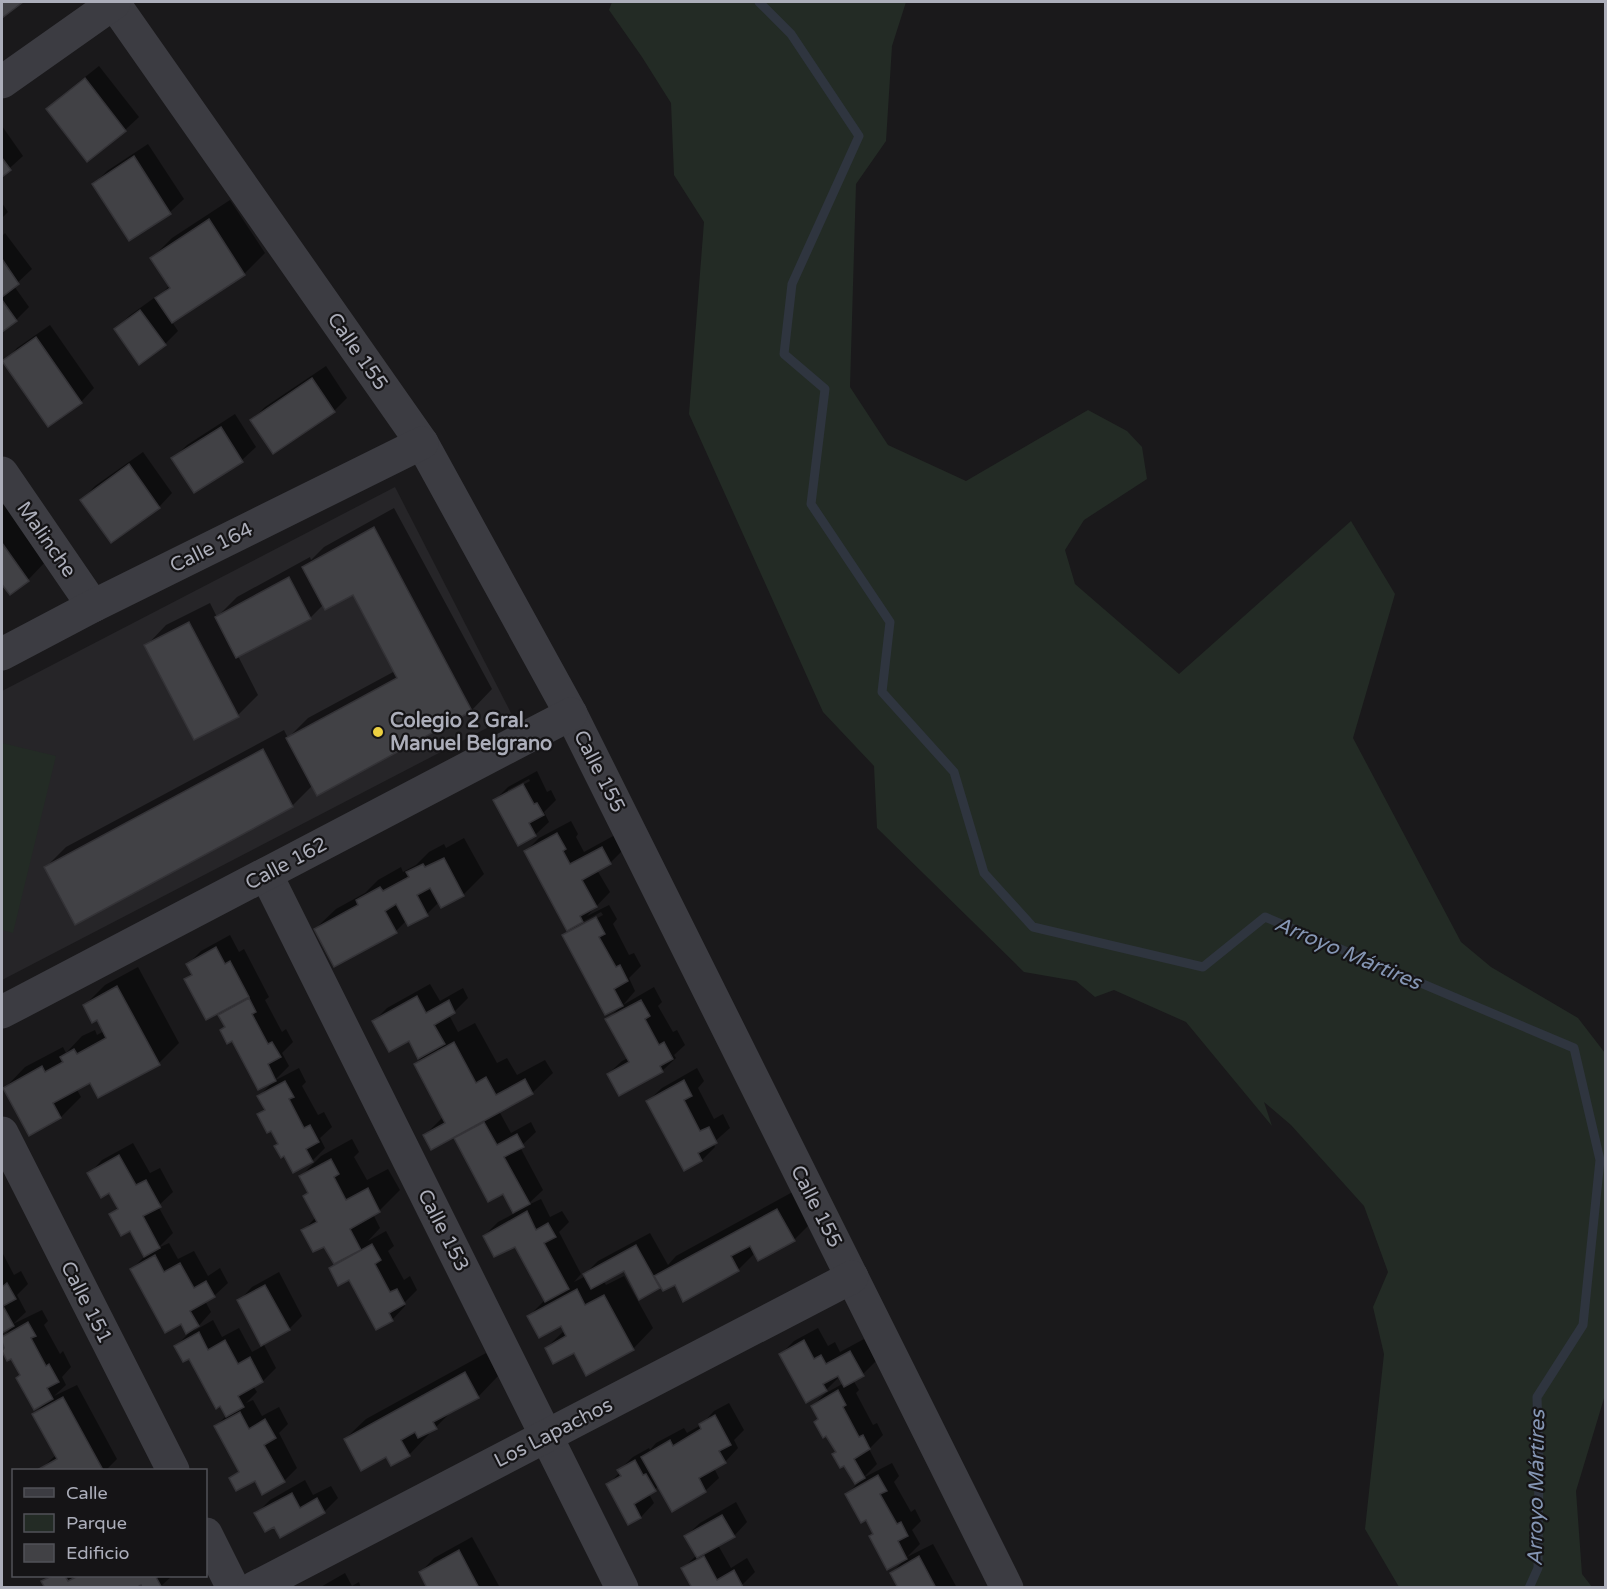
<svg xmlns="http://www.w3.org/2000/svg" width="1607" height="1589" viewBox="0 0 1607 1589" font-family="'Varela Round',sans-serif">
  <rect width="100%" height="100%" fill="#1a191b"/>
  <polygon fill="#262528" points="395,487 512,715 2,980 2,691"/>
  <g fill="#232b25">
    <polygon points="612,2 906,2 892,46 886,141 856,184 850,387 888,445 966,481 1088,410 1127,431 1142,447 1147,479 1084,520 1065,550 1075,584 1179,674 1351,521 1395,594 1353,738 1461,942 1491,967 1578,1018 1605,1053 1605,1395 1576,1491 1582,1574 1592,1587 1399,1587 1365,1529 1384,1354 1373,1307 1388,1272 1364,1206 1291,1125 1264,1102 1272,1126 1186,1022 1114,990 1095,997 1076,981 1024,972 877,828 874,766 823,712 689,414 704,222 674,175 671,103 642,57 609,10"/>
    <polygon points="2,743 56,756 13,933 2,930"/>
  </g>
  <g fill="#0007" fill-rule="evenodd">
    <polygon points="99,66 139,117 125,130 87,160 48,109 61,96"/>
    <polygon points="2,126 23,156 2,175"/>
    <polygon points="148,144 184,199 170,212 129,239 94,184 107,171"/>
    <polygon points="230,200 265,253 245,273 172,322 178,331 165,344 116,329 129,316 154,298 156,300 170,285 152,258 172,238"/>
    <polygon points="2,203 8,212 2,218"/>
    <polygon points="5,233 32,269 14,286 29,307 16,320 2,331 2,236"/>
    <polygon points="50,325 94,388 81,402 4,362 17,348"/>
    <polygon points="326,366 347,398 334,411 252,420 265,407"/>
    <polygon points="235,414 256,447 242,460 194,491 173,459 187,445"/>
    <polygon points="143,452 172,493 159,507 111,541 82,500 95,486"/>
    <polygon points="7,502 48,559 28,580 2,585 2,506"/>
    <polygon points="394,508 492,689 472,710 317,794 313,785 293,805 76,923 46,867 66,847 284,730 288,738 308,718 395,671 353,593 324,604 310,618 238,656 258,695 238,715 146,646 166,625 210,603 217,617 237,597 310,557 311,560 324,547"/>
    <path d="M537 771 547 792 551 790 556 800 544 812 549 822 535 835 495 800 508 787ZM529 779 530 781 508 793V790Z"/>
    <path d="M571 821 578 834 576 837 584 852 615 835 623 850 610 863 597 870 610 892 587 916 609 905 617 919 613 924 629 955 634 953 641 966 629 978 635 991 623 1005 654 987 662 1002 658 1006 673 1032 677 1030 685 1045 674 1055 676 1058 662 1071 608 1074 622 1061 628 1058 607 1020 621 1006 564 936 568 931 526 851 539 838ZM601 912 603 915 577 929V925Z"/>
    <polygon points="464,838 484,874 463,895 442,906 439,902 427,914 409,924 407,920 396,931 315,929 336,909 365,893 378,880 401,867 403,872 416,865 429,852 444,844 446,848"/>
    <polygon points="230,935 239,952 244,949 269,997 265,1000 282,1032 286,1029 293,1042 282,1053 289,1066 274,1081 299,1068 306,1082 302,1086 318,1115 324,1112 332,1127 320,1138 325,1148 312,1161 279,1143 272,1129 259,1114 265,1108 259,1096 274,1081 226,1026 218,1012 186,979 192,973 188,964 201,951"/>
    <polygon points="138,967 179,1043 159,1063 90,1081 76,1088 81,1097 61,1117 30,1134 5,1088 25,1067 63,1047 66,1053 82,1036 95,1030 97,1035 104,1031 97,1018 84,1006 105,985"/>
    <polygon points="430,984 440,1001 463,988 468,998 454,1012 449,1015 458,1032 475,1023 497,1063 507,1058 517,1075 545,1060 553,1073 532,1093 499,1111 511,1133 531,1122 536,1132 520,1147 543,1190 526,1206 541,1199 550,1217 562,1211 569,1222 559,1232 581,1274 574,1282 586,1276 585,1274 598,1261 650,1233 668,1265 676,1256 798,1189 815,1219 794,1240 758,1259 755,1253 738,1270 661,1285 659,1287 624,1269 603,1280 606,1285 624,1276 653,1328 633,1349 575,1351 546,1348 565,1330 562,1324 529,1316 545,1300 515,1245 484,1236 498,1222 515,1213 504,1192 455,1138 461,1133 425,1135 444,1116 415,1064 426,1054 409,1039 374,1021 387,1008"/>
    <polygon points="697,1068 704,1081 698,1088 714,1119 723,1114 730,1128 713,1143 715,1147 702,1160 685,1169 648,1101 662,1088"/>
    <polygon points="352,1139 359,1152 354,1157 367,1180 388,1169 400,1190 379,1211 373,1214 380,1228 368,1241 386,1231 394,1246 388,1251 404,1280 410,1276 417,1290 404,1303 405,1306 392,1320 349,1278 331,1268 335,1264 324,1245 303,1231 316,1217 310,1191 301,1176 321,1156"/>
    <polygon points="133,1143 150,1173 160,1168 173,1192 158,1206 173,1233 158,1248 169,1243 178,1259 194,1251 208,1276 220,1268 228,1283 214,1296 205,1301 211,1312 194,1331 213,1320 222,1337 239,1328 252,1352 263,1346 239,1301 252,1287 279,1272 302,1316 289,1329 263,1343 276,1368 263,1381 253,1386 257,1392 246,1403 253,1400 262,1416 279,1407 288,1424 279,1433 297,1468 284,1481 231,1478 240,1470 216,1426 226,1416 190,1357 176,1346 194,1328 182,1322 132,1269 145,1256 130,1229 111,1214 118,1207 110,1191 89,1174 102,1160"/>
    <polygon points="2,1252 14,1275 21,1271 28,1284 17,1295 26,1312 13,1324 42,1310 48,1321 44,1325 60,1354 63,1351 71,1367 62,1377 66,1385 54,1396 77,1385 117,1459 106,1470 42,1470 41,1469 56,1455 34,1414 46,1402 21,1374 12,1357 8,1359 3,1350 6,1347 2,1338 14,1325 2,1331"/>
    <polygon points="818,1328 828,1346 835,1342 840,1352 864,1339 876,1361 863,1374 853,1380 859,1390 856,1393 873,1425 877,1423 883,1435 869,1449 877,1464 863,1478 892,1463 899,1476 894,1482 911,1512 915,1509 921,1521 912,1530 920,1544 907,1557 933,1544 957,1588 900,1588 892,1573 905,1559 870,1536 874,1532 867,1518 847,1494 861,1480 837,1451 812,1406 826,1393 844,1383 840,1376 826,1390 781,1354 794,1341"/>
    <polygon points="486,1353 498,1376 478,1397 453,1410 436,1427 428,1432 429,1434 409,1455 387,1455 345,1439 366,1419"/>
    <polygon points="729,1403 744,1430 734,1440 738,1448 725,1462 714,1468 719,1478 705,1491 659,1486 649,1494 654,1503 641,1517 629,1523 608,1485 620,1472 619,1470 633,1457 649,1448 650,1450 656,1443 684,1428 687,1433 701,1425 714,1411"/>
    <polygon points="305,1480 313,1495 331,1486 338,1498 324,1512 274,1525 256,1514 270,1500"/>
    <polygon points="736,1502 747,1522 734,1536 718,1545 731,1568 747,1558 755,1572 741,1586 741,1588 694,1588 683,1568 697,1555 686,1536 700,1523"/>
    <polygon points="472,1537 499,1586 429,1588 421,1572 434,1558"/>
    <polygon points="345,1573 352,1586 359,1582 361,1588 319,1588"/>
    <polygon points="49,1576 172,1576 161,1586 141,1583 43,1581"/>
  </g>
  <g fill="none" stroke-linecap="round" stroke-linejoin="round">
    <polyline stroke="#2f353f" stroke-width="9" points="759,2 791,34 859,136 792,284 784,354 825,389 811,504 890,622 882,692 954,772 984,873 1033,927 1203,967 1265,917 1574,1048 1600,1160 1583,1325 1537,1397 1539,1460 1538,1568 1529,1588"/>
  </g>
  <g fill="#414145" stroke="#343337" stroke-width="1.5">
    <polygon points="2,2 23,2 2,18"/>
    <polygon points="85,78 126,131 87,162 46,109"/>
    <polygon points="134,156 171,214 129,241 92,184"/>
    <polygon points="2,158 11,170 2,177"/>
    <polygon points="209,219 245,275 172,323 155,298 170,288 150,258"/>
    <polygon points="2,259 19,284 2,297"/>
    <polygon points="2,300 17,321 2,332"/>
    <polygon points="140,310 166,345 139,365 114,329"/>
    <polygon points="36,337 82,403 48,427 2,361"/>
    <polygon points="312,378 335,412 273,454 250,420"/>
    <polygon points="221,427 243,462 194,493 171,458"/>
    <polygon points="129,464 160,508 111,543 80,500"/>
    <polygon points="374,527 472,711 317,796 286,738 397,678 353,595 325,610 302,567"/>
    <polygon points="2,543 29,581 10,595 3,586 2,587"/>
    <polygon points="289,577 311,619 236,658 215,617"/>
    <polygon points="189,622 239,717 194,740 144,645"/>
    <polygon points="263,749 293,807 75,925 44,867"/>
    <polygon points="523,784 534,804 537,803 544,815 529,823 536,836 518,846 493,800"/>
    <polygon points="557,833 566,849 563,851 570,864 602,847 611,864 582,880 597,907 580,916 583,922 567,931 524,851"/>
    <polygon points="444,858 464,896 441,908 430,888 417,895 428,916 408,926 396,904 385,911 397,933 334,967 314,929 358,905 356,900 380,887 383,891 409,877 406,872 423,864 425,867"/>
    <polygon points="596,917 605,934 599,937 616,967 620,965 628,981 614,989 623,1006 605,1015 562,935"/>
    <polygon points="216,947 225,964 230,961 249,997 206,1020 184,979 192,975 186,964"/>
    <polygon points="117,986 160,1065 98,1098 90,1083 53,1103 61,1118 29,1136 3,1088 42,1066 45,1072 63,1062 60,1057 74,1049 77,1054 106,1038 97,1020 92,1023 83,1005"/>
    <polygon points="417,996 426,1013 449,1000 455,1013 434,1025 445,1044 418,1059 409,1041 389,1052 372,1021"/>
    <polygon points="249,998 256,1012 252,1014 268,1044 272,1042 281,1057 268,1064 276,1081 258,1090 232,1041 227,1044 220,1030 225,1027 218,1015"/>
    <polygon points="641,1000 650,1016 645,1019 659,1045 664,1042 673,1059 660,1066 663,1072 619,1096 607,1074 629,1062 605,1019"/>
    <polygon points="454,1042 476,1083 486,1077 496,1095 525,1079 533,1094 431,1150 423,1135 445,1123 414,1064"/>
    <polygon points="684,1080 692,1096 684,1100 700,1131 709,1127 717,1143 698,1153 702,1161 684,1171 646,1101"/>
    <polygon points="285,1081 294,1097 289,1099 304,1128 310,1125 319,1142 306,1149 313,1162 293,1173 284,1156 281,1158 274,1146 278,1144 271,1131 267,1133 257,1114 265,1110 257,1096"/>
    <polygon points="484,1122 497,1145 517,1134 524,1147 504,1157 530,1204 513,1213 503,1194 488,1202 454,1138"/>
    <polygon points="119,1155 136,1185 146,1180 161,1207 143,1216 160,1248 144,1257 130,1231 121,1236 109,1214 118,1209 109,1193 101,1198 87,1173"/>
    <polygon points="331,1159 339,1174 334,1177 346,1200 368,1188 380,1212 350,1229 361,1250 334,1264 324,1247 313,1252 301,1230 317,1222 303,1196 308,1193 299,1176"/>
    <polygon points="777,1209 795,1241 758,1261 750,1246 731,1256 739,1271 683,1302 675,1285 663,1291 654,1276"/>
    <polygon points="527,1211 536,1230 548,1223 556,1237 544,1243 569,1289 545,1302 515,1247 494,1257 483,1236"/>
    <polygon points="372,1244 381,1260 375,1264 390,1292 397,1289 405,1304 389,1313 393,1321 376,1330 349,1280 338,1286 329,1268"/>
    <polygon points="636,1245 660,1288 639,1300 624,1271 591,1289 583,1274"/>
    <polygon points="155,1255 164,1272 180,1263 194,1288 206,1281 215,1297 190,1311 199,1326 186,1334 181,1324 165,1333 130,1269"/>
    <polygon points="7,1283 16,1299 3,1306 14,1326 2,1333 2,1287"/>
    <polygon points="265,1285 290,1330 261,1346 237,1300"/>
    <polygon points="577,1289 585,1305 604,1295 634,1350 586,1376 574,1353 553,1364 545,1348 566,1336 561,1326 539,1338 527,1316"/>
    <polygon points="28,1322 36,1336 31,1338 46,1366 49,1364 59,1382 47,1388 53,1399 34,1410 16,1378 20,1375 11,1359 7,1361 2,1351 4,1348 2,1342 2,1337"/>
    <polygon points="199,1332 208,1350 225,1340 238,1364 250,1357 263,1382 238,1396 244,1407 226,1417 220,1406 216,1409 189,1359 183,1362 174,1346"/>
    <polygon points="804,1340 814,1359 821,1355 826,1364 850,1351 864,1376 844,1387 838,1376 823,1384 827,1391 806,1403 779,1354"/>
    <polygon points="465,1372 479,1398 433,1422 437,1429 418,1438 415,1432 401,1440 410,1456 391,1466 386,1457 361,1471 344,1439"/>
    <polygon points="838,1390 846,1405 843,1407 859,1437 863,1435 870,1449 854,1459 865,1478 855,1484 844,1466 840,1468 832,1454 836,1452 826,1436 823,1438 814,1422 818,1419 811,1406"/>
    <polygon points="63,1397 103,1470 40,1470 39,1469 57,1459 32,1414"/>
    <polygon points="240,1412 249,1429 265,1419 276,1438 264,1445 285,1482 262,1495 255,1481 236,1491 229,1478 239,1472 214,1426"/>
    <polygon points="715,1415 731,1445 719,1451 726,1463 699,1478 706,1492 672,1512 641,1457 670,1440 673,1446 701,1429 699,1424"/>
    <polygon points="635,1460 643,1475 646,1474 656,1491 634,1504 641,1518 628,1525 606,1484 621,1476 617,1470"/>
    <polygon points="878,1475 887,1491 880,1494 897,1524 901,1522 908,1536 898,1541 907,1559 887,1570 869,1536 873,1534 866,1520 861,1523 845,1494"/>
    <polygon points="292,1493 300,1508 317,1498 325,1513 280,1538 274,1527 265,1532 254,1513"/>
    <polygon points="722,1515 735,1537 697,1558 684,1536"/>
    <polygon points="459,1550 479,1588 427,1588 419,1572"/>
    <polygon points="704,1556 717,1580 734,1570 743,1587 692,1588 681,1568"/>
    <polygon points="919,1556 936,1588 898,1588 890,1573"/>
    <polygon points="52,1576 65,1576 68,1581 78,1576 159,1576 156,1577 162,1588 142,1588 141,1585 136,1588 45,1588 41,1581"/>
  </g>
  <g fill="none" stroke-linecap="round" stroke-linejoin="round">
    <g stroke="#3c3c42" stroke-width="33">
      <polyline points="113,2 422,443 571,714 1007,1588"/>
      <polyline points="2,82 114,3"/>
      <polyline points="2,473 93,606"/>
      <polyline points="2,654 93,606 422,443"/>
      <polyline points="266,874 622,1588"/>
      <polyline points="2,1012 571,714"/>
      <polyline points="2,1133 173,1470"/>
      <polyline points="206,1534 233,1588"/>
      <polyline points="254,1588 852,1277"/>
    </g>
  </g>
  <circle fill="#ecd041" stroke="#151416" stroke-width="2" cx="378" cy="732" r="6"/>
  <g text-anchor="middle" stroke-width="4.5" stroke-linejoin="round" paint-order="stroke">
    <g font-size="20" fill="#acaeba" stroke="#151416">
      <text transform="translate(358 351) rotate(55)" y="7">Calle 155</text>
      <text transform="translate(47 539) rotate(55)" y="7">Malinche</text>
      <text transform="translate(211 547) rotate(-26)" y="7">Calle 164</text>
      <text transform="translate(600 771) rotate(63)" y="7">Calle 155</text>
      <text transform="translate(286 863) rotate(-28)" y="7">Calle 162</text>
      <text transform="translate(817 1206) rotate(63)" y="7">Calle 155</text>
      <text transform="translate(444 1230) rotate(63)" y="7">Calle 153</text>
      <text transform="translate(87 1302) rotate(63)" y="7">Calle 151</text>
      <text transform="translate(553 1432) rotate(-27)" y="7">Los Lapachos</text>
    </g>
    <g font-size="20" font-weight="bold" fill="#acaeba" stroke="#151416" text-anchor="start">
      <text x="390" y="727">Colegio 2 Gral.<tspan x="390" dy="23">Manuel Belgrano</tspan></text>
    </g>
    <g font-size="21" font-style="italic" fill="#8596b4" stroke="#151416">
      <text transform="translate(1348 953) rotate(23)" y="7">Arroyo Mártires</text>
      <text transform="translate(1536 1488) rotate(-89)" y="7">Arroyo Mártires</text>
    </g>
  </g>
  <rect width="1607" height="1589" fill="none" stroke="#acaeba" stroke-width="6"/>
  <rect x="12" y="1469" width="195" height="108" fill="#151416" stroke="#515258" stroke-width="1.5"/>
  <rect x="24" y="1488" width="30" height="9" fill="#3c3c42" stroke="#515258" stroke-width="1.5"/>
  <text x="66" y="1499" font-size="18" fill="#acaeba">Calle</text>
  <rect x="24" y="1514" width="30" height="18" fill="#232b25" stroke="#515258" stroke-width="1.5"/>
  <text x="66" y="1529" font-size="18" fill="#acaeba">Parque</text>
  <rect x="24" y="1544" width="30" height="18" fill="#414145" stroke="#515258" stroke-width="1.5"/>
  <text x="66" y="1559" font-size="18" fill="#acaeba">Edificio</text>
</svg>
